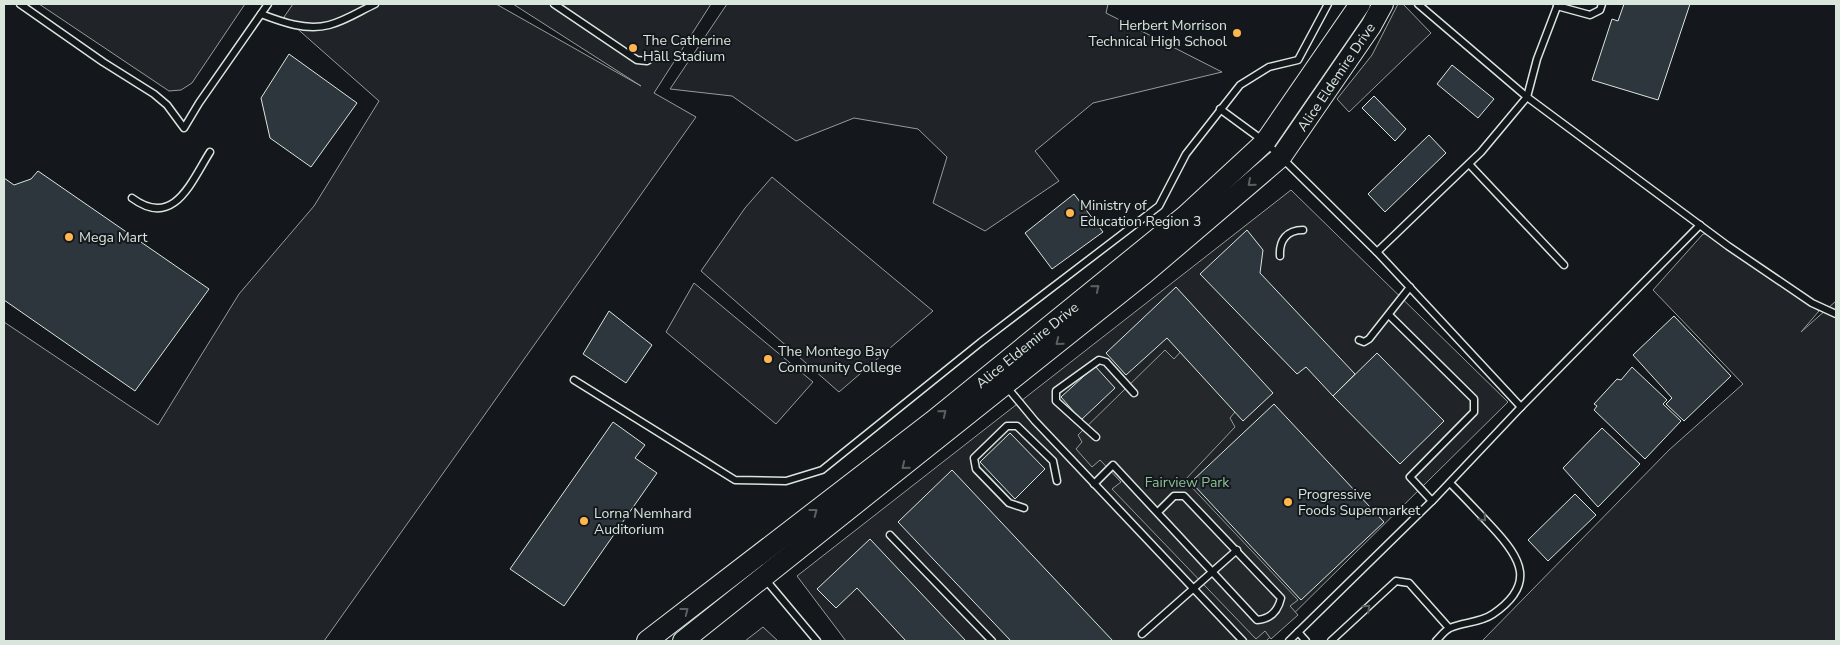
<svg xmlns="http://www.w3.org/2000/svg" width="1840" height="645" viewBox="0 0 1840 645" font-family="'Nunito Sans',sans-serif">
  <rect width="100%" height="100%" fill="#14181c"/>
  <g fill="#202428" stroke="#939e99">
    <polygon points="39,4 245,4 192,83 181,90 169,91"/>
    <polygon points="293,4 496,4 641,86 513,4 711,4 654,93 696,117 324,641 4,641 4,322 158,425 239,294 314,206 379,101 284,17"/>
    <polygon points="727,4 1108,4 1106,13 1222,72 1093,103 1035,151 1059,181 985,231 933,203 947,157 918,129 854,118 796,141 732,96 670,89"/>
    <polygon points="1398,4 1403,4 1431,33 1349,112 1337,99 1372,55"/>
    <polygon points="772,177 933,311 839,392 701,271 745,208"/>
    <polygon points="1291,190 1508,402 1266,641 846,641 797,576"/>
    <polygon points="1703,234 1708,234 1819,311 1801,332 1836,301 1836,641 1482,641 1669,450 1743,384 1653,290"/>
    <polygon points="694,283 813,382 776,424 666,332"/>
    <polygon points="763,627 778,641 745,641"/>
  </g>
  <polygon fill="#24282b" stroke="#939e99" points="1184,348 1239,407 1230,418 1235,427 1185,480 1298,600 1290,606 1298,615 1271,639 1265,631 1256,639 1112,489 1121,482 1100,460 1092,467 1076,449 1082,442 1078,435 1165,350 1174,359"/>
  <g fill="#2c363c" stroke="#d8e6dc">
    <polygon points="1624,4 1690,4 1658,100 1592,80 1612,19 1618,21"/>
    <polygon points="289,54 357,103 311,167 270,138 261,98"/>
    <polygon points="1452,65 1494,99 1478,118 1437,84"/>
    <polygon points="1374,96 1406,129 1395,141 1362,108"/>
    <polygon points="1429,135 1446,153 1385,212 1368,194"/>
    <polygon points="38,171 209,289 135,391 4,300 4,178 14,185 31,179"/>
    <polygon points="1074,194 1103,232 1052,269 1025,233"/>
    <polygon points="1247,230 1263,250 1260,273 1355,374 1333,396 1306,367 1297,374 1200,274"/>
    <polygon points="1176,287 1273,393 1243,421 1167,338 1126,375 1106,353"/>
    <polygon points="609,311 652,345 626,383 583,354"/>
    <polygon points="1674,316 1731,376 1684,421 1666,404 1672,398 1633,355"/>
    <polygon points="1377,353 1444,421 1400,464 1333,396"/>
    <polygon points="1095,366 1115,388 1081,420 1061,397"/>
    <polygon points="1632,367 1667,400 1663,404 1681,421 1645,459 1594,410 1597,406 1594,404 1617,379 1621,380"/>
    <polygon points="1274,404 1384,522 1301,600 1191,482"/>
    <polygon points="613,422 645,445 635,458 657,473 564,606 510,569"/>
    <polygon points="1602,428 1640,464 1598,507 1563,468"/>
    <polygon points="1010,433 1045,469 1015,499 980,462"/>
    <polygon points="952,470 1113,641 1011,641 898,522"/>
    <polygon points="1575,494 1596,515 1548,561 1528,540"/>
    <polygon points="870,539 966,641 906,641 857,588 836,608 817,589"/>
  </g>
  <g fill="none" stroke-linecap="round" stroke-linejoin="round">
    <defs>
      <g id="service">
        <polyline points="20,4 103,62 154,94 167,105 184,128 199,103 268,4"/>
        <polyline points="554,4 637,60 647,61 656,55"/>
        <polyline points="1418,4 1527,97 1728,246 1812,303 1836,314"/>
        <polyline points="1557,6 1590,15 1600,10 1602,4"/>
        <path d="M261 14C282 22 306 31 329 25 345 21 360 11 375 4"/>
        <polyline points="1220,109 1265,142 1281,157 1377,252 1521,407"/>
        <polyline points="1469,164 1564,265"/>
        <path d="M132 198C174 229 191 182 210 152"/>
        <polyline points="1377,252 1481,152 1527,97 1537,59 1558,4"/>
        <path d="M1280 256C1279 240 1287 230 1303 230"/>
        <polyline points="1389,315 1474,399 1474,412 1410,477 1432,501"/>
        <polyline points="1359,340 1364,342 1369,339 1410,287"/>
        <polyline points="574,380 735,480 786,481 822,470 981,342 1159,206 1186,154 1240,85 1269,67 1298,60 1328,4"/>
        <polyline points="1006,386 1035,421 1243,641"/>
        <polyline points="1096,437 1056,401 1056,391 1099,360 1106,362 1134,393"/>
        <path d="M1094 484 1113 465 1257 620C1271 619 1278 611 1281 598L1184 496H1174L1158 512"/>
        <polyline points="1024,508 1009,503 976,469 974,458 1007,426 1017,426 1053,461 1057,481"/>
        <polyline points="890,535 992,641"/>
        <polyline points="765,579 817,641"/>
        <polyline points="1298,632 1306,641"/>
        <polyline points="1142,634 1237,550"/>
        <polyline points="1289,641 1435,498 1521,407 1700,225"/>
        <polyline points="1331,641 1396,581 1409,583 1449,628"/>
        <path d="M1436 641C1440 637 1445 630 1450 628 1463 622 1480 623 1493 614 1537 584 1521 558 1492 527 1478 512 1464 497 1450 483"/>
      </g>
      <g id="primary">
        <polyline points="647,641 933,421 1185,216 1265,142 1360,4"/>
        <polyline points="683,641 1144,274 1281,157 1371,26 1383,4"/>
      </g>
    </defs>
    <use href="#service" stroke="#d8e6dc" stroke-width="9"/>
    <use href="#primary" stroke="#d8e6dc" stroke-width="22"/>
    <use href="#service" stroke="#14181c" stroke-width="6"/>
    <use href="#primary" stroke="#14181c" stroke-width="20"/>
  </g>
  <defs><path id="oneway-chevron" d="M-2-3.5L2.5 0L-2 3.5" fill="none" stroke-width="1.6" stroke-linecap="round" stroke-linejoin="round" transform="scale(1.25)"/></defs>
  <g stroke="#59605f">
    <use href="#oneway-chevron" transform="translate(1251 183) rotate(139)"/>
    <use href="#oneway-chevron" transform="translate(1096 288) rotate(-39)"/>
    <use href="#oneway-chevron" transform="translate(1059 342) rotate(141)"/>
    <use href="#oneway-chevron" transform="translate(943 413) rotate(-39)"/>
    <use href="#oneway-chevron" transform="translate(905 466) rotate(141)"/>
    <use href="#oneway-chevron" transform="translate(814 512) rotate(-37)"/>
    <use href="#oneway-chevron" transform="translate(1483 518) rotate(47)"/>
    <use href="#oneway-chevron" transform="translate(1367 608) rotate(-43)"/>
    <use href="#oneway-chevron" transform="translate(685 611) rotate(-38)"/>
  </g>
  <g fill="#ffb74d" stroke="#14181c" stroke-width="2">
    <circle cx="1237" cy="33" r="5"/>
    <circle cx="633" cy="48" r="5"/>
    <circle cx="1070" cy="213" r="5"/>
    <circle cx="69" cy="237" r="5"/>
    <circle cx="768" cy="359" r="5"/>
    <circle cx="1288" cy="502" r="5"/>
    <circle cx="584" cy="521" r="5"/>
  </g>
  <g text-anchor="middle" stroke-width="4" stroke-linejoin="round" paint-order="stroke">
    <g font-size="14" fill="#d8e6dc" stroke="#14181c" text-anchor="start">
      <text x="1227" y="30" text-anchor="end">Herbert Morrison<tspan x="1227" dy="16">Technical High School</tspan></text>
      <text x="643" y="45">The Catherine<tspan x="643" dy="16">Hall Stadium</tspan></text>
      <text x="1080" y="210">Ministry of<tspan x="1080" dy="16">Education Region 3</tspan></text>
      <text x="79" y="242">Mega Mart</text>
      <text x="778" y="356">The Montego Bay<tspan x="778" dy="16">Community College</tspan></text>
      <text x="1298" y="499">Progressive<tspan x="1298" dy="16">Foods Supermarket</tspan></text>
      <text x="594" y="518">Lorna Nemhard<tspan x="594" dy="16">Auditorium</tspan></text>
    </g>
    <g font-size="14" fill="#d8e6dc" stroke="#14181c">
      <text transform="translate(1336 77) rotate(-56)" y="5">Alice Eldemire Drive</text>
      <text transform="translate(1027 345) rotate(-39)" y="5">Alice Eldemire Drive</text>
    </g>
    <g font-size="14" fill="#8ac095" stroke="#14181c">
      <text x="1187" y="487">Fairview Park</text>
    </g>
  </g>
  <rect width="1840" height="645" fill="none" stroke="#d8e6dc" stroke-width="10"/>
</svg>
